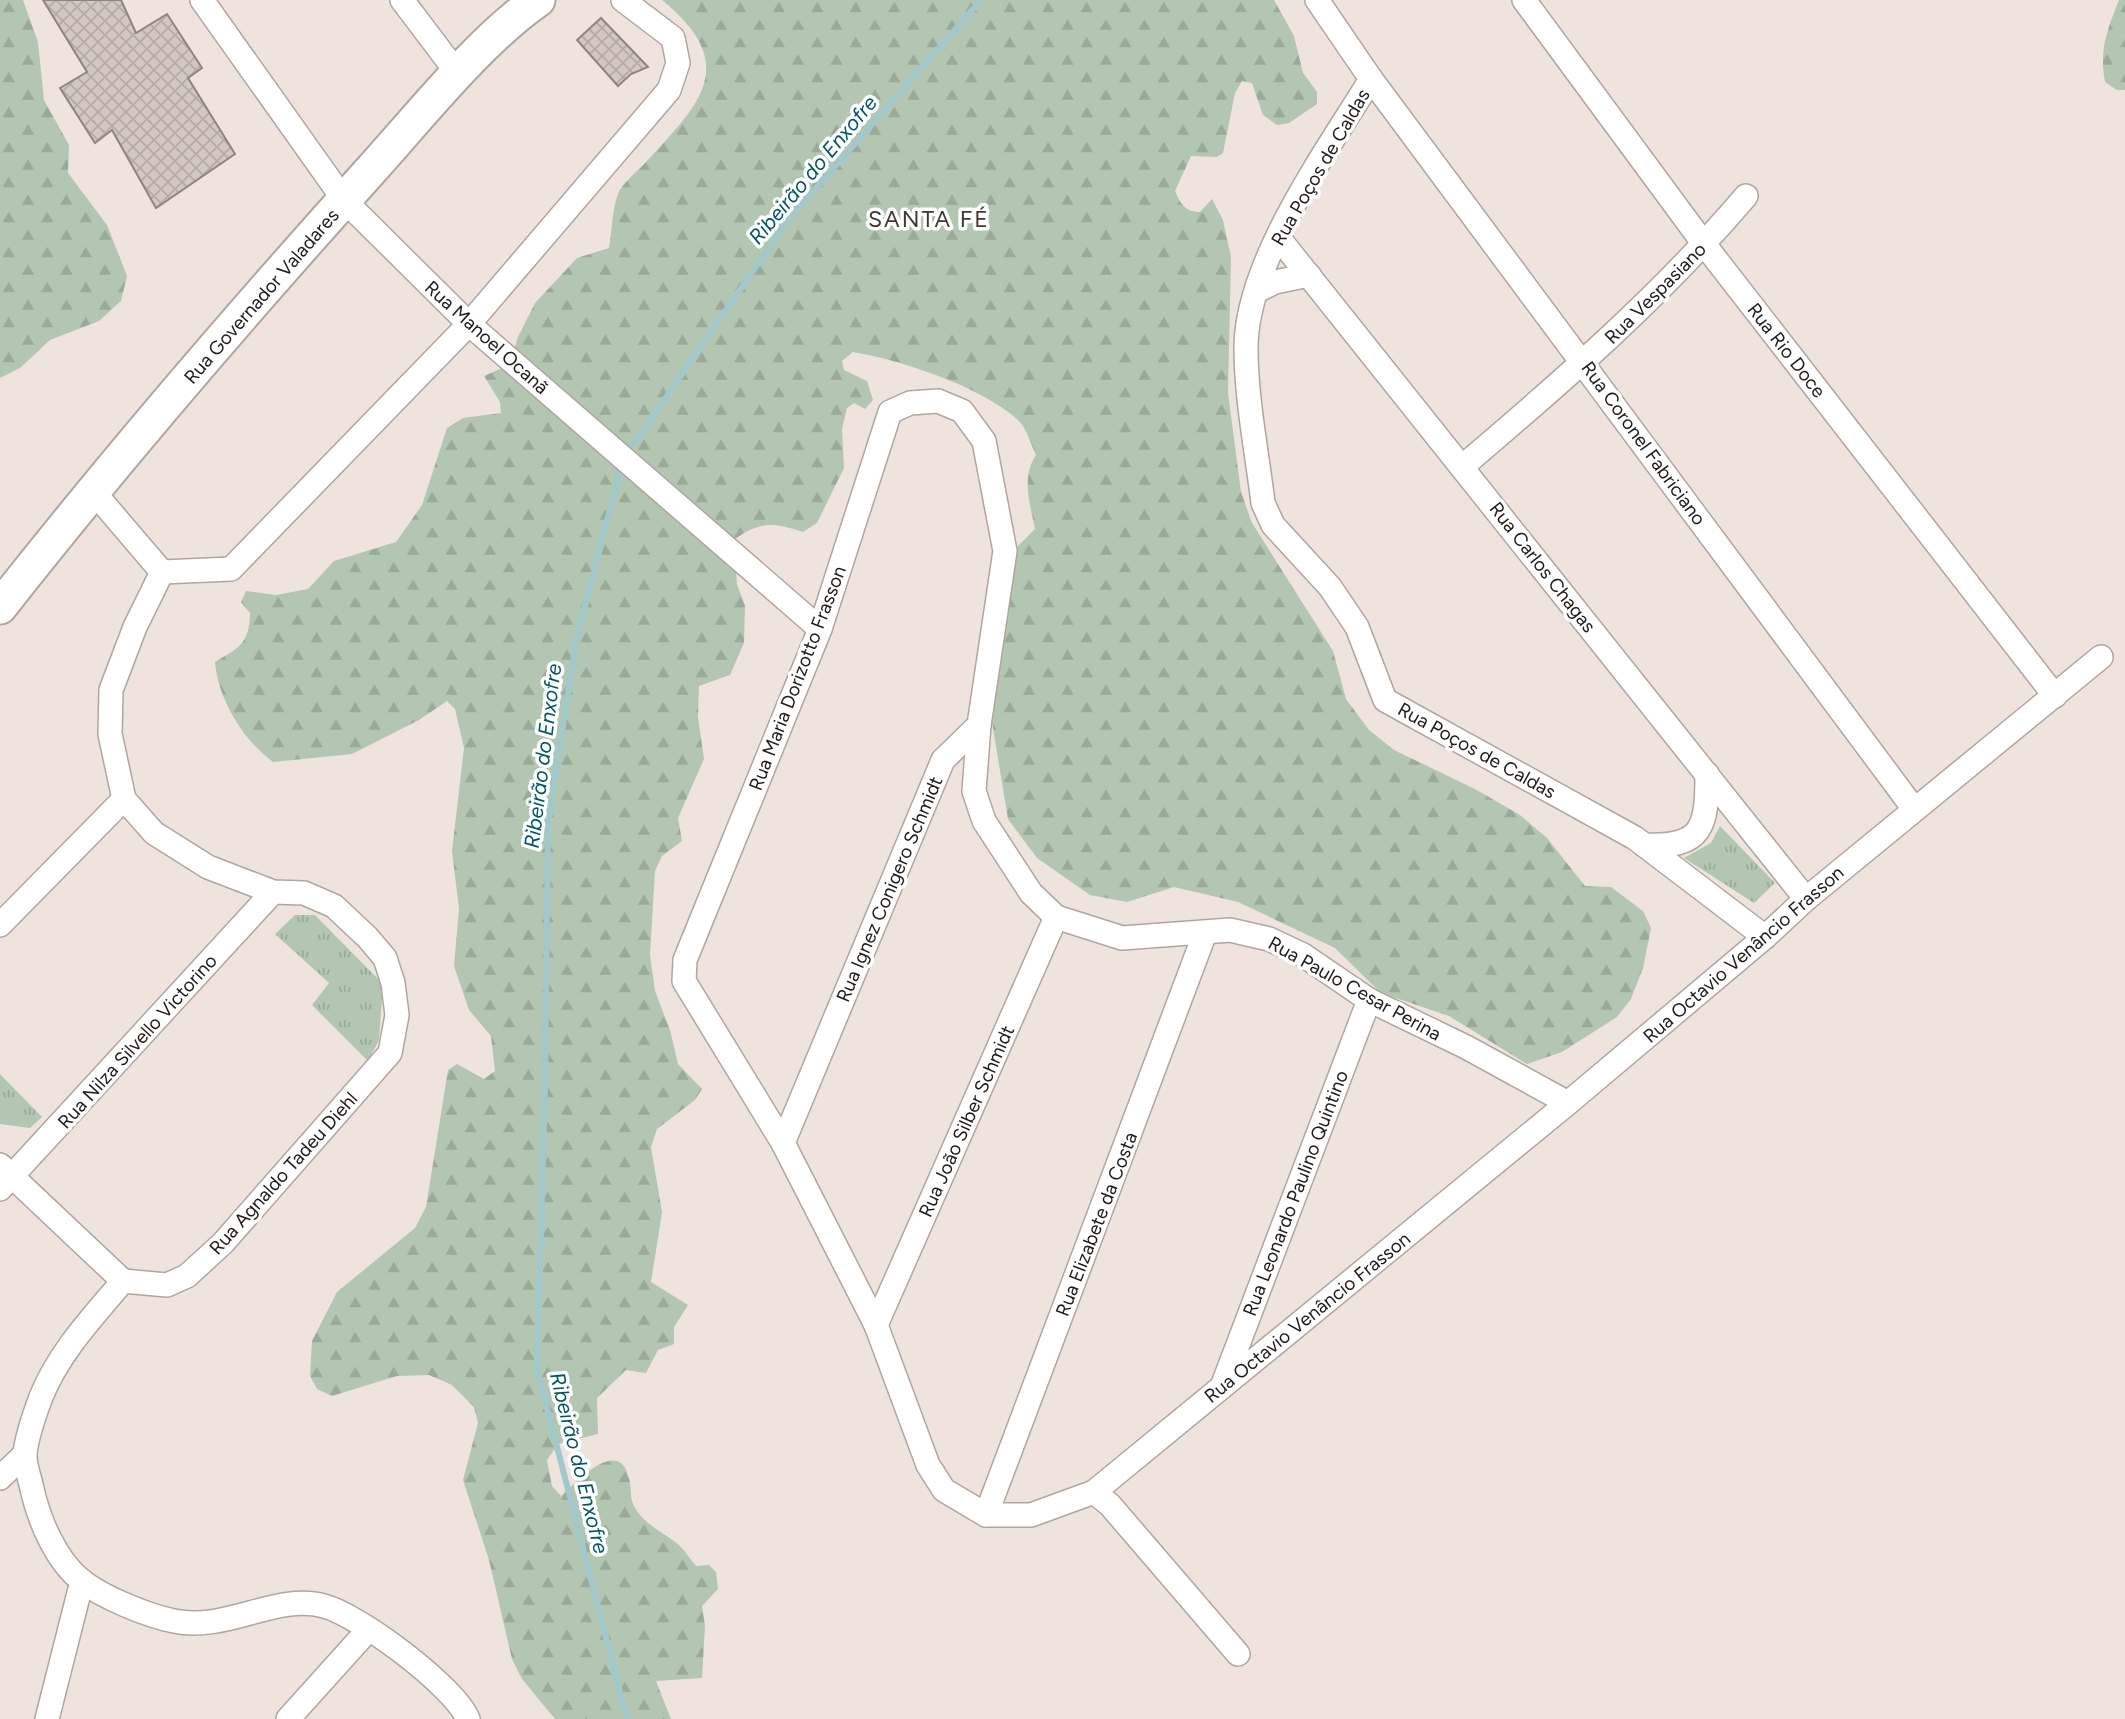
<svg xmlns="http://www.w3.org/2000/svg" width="2125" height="1719" viewBox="0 0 2125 1719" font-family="Figtree,sans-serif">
  <defs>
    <pattern id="grass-tufts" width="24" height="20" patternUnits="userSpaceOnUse" patternTransform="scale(1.75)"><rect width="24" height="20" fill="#b2c6b2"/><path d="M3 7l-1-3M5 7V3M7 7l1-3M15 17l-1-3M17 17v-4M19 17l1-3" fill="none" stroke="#99aa98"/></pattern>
    <pattern id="forest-firs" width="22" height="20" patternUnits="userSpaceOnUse" patternTransform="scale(1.75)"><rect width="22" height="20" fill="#b2c6b2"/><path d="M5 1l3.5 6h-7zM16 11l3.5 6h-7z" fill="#99aa98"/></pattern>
    <pattern id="building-cross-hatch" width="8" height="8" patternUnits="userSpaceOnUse" patternTransform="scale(1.75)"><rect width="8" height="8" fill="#d2c8c1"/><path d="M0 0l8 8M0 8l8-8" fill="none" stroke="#b4aba5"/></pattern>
  </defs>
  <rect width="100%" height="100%" fill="#efe4dd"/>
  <g fill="url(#grass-tufts)">
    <polygon points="1720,826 1775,883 1754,903 1684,858 1711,843"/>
    <polygon points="295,915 315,915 383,984 379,1040 368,1061 312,1005 329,983 275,934"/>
    <polygon points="0,1074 42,1117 30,1128 0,1124"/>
  </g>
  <g fill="url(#forest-firs)">
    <polygon points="0,0 23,0 38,42 44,100 69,145 68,173 107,225 127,276 121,301 99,321 50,340 20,368 0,378"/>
    <path d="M662 0H1274L1294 36 1303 73 1317 92V104L1289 123 1277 125 1263 115 1252 83 1242 81 1235 93 1223 153 1217 157 1191 156 1175 191C1180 203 1185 212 1200 212L1212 199 1223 220 1231 257 1228 393 1241 492 1252 523 1333 651 1346 699 1369 730 1394 750 1475 789 1520 815 1547 838 1585 886 1611 887 1643 911 1651 928 1643 968 1631 999 1617 1017 1562 1052 1527 1064 1449 1016 1381 993 1335 948 1238 902 1174 887 1127 902 1090 895 1037 858 1008 819 989 704 1003 561 1035 529C1030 504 1021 477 1036 455 1031 445 1027 429 1019 421 983 387 901 360 853 352L842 361 844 370 867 381 873 400 865 409 854 403 847 408 842 429 844 468 817 523 803 532C773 522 759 521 734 540L737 584 745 606 744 643 730 675 699 686 698 717 704 759 678 818 682 841 662 856 655 871 650 955 655 991 670 1030 678 1064 702 1089 695 1100 657 1129 651 1147 662 1212 651 1282 688 1305 674 1327V1344L658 1350 646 1373 626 1370 597 1398 598 1434 558 1444 547 1460 552 1486 561 1496C574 1484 617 1437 628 1475 634 1492 626 1497 640 1515 650 1527 667 1535 679 1545 685 1551 690 1559 696 1566L709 1565 716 1572 718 1589 702 1606 705 1626 702 1678 656 1681 671 1719H555L522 1679 512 1659 489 1560 463 1480 478 1423 474 1407 452 1385 429 1375 397 1376 332 1396 317 1389 310 1376 312 1341 337 1292 415 1228 426 1207 448 1070 457 1064 484 1079 495 1071 491 1036 469 1010 454 966 459 909 452 851 464 748 455 709 447 701 419 720 352 754 273 762C243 740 218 699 215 662 240 647 249 644 250 613L241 602 246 591 276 595 308 589 334 561 396 542 422 505 447 428 463 418 501 413 500 402 484 376 511 364 517 339 535 303 577 258 609 248C612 231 612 210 618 194 622 183 638 171 646 162 702 102 740 64 662 0Z"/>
    <path d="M2119 0H2125V90H2117L2105 82C2099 50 2107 30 2119 0Z"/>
  </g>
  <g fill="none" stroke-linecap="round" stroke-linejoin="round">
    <g stroke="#a2c8cc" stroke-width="6">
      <polyline points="627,454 788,220 981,0"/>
      <polyline points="622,463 576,641 548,823 545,1088 537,1369 627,1719"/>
    </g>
  </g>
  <g fill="url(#building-cross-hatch)" stroke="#8f857f" stroke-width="2">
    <polygon points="43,0 121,0 136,33 167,14 202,68 188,78 235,154 156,208 112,130 95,143 60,88 87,72"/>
    <polygon points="601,18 648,67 631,74 618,86 577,40"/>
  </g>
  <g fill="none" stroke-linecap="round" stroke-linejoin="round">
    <defs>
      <g id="street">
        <polyline points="202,0 344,200 469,324 820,629"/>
        <polyline points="402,0 458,74"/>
        <path d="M1317 0 1371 79C1327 151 1246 262 1246 348 1246 399 1257 452 1263 503L1273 525 1330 587 1357 627 1385 700 1635 838 1765 937"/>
        <polyline points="1524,0 1704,244 2055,696"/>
        <polyline points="1371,79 1914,809"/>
        <polyline points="1278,237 1806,899"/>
        <polyline points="1257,291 1275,282 1309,275"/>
        <path d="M1463 466C1563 381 1661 296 1746 196"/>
        <polyline points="92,490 162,572"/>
        <polyline points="162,572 231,569 469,324 669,90 678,63 673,38 623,0"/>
        <path d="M1644 845C1703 848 1707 827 1707 774"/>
        <polyline points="0,925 124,799"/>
        <polyline points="1568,1103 1466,1047 1369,1000 1303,955 1269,939 1230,930 1122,938 1056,917 1031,893 984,821 974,791 979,725 1005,551 984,441 962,411 938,401 910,403 890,412 820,629 685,960 684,981 783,1143 876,1325 928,1465 944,1490 986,1515 1031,1515 1094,1492 1568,1103 1765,937 1806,899 2101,657"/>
        <polyline points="783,1143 943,760 979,725"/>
        <polyline points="0,1165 123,1281"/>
        <polyline points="0,1189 273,892"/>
        <polyline points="123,1281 167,1285 187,1276 223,1243 390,1053 397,1015 393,983 385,958 367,937 334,906 304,893 273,892 208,867 154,833 124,799 110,734 111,690 135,627 162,572"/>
        <path d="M123 1281C93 1317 59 1352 41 1397 35 1413 27 1436 25 1453 24 1464 30 1478 32 1489 39 1520 56 1561 82 1581 102 1597 148 1616 174 1621 227 1632 276 1593 324 1606 359 1615 454 1686 468 1719"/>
        <polyline points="876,1325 1056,917"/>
        <polyline points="1223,1384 1369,1000"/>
        <polyline points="0,1478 25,1454"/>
        <polyline points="1094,1492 1110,1505 1238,1654"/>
        <polyline points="986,1515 1205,933"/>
        <polyline points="47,1719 82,1581"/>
        <polyline points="288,1719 369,1629"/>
      </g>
      <path id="secondary" d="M0 607C118 457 243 312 371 170 419 117 480 40 538 0"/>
    </defs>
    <use href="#street" stroke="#b0a69f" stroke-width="26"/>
    <use href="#secondary" stroke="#b0a69f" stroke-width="37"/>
    <use href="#street" stroke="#fff" stroke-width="23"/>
    <use href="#secondary" stroke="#fff" stroke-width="33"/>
  </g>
  <g text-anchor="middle" stroke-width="7" stroke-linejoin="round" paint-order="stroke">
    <g font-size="19" fill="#1f1b19" stroke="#fff">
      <text transform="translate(1320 167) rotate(-60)" y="7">Rua Poços de Caldas</text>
      <text transform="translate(1655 293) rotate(-45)" y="7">Rua Vespasiano</text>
      <text transform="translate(261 296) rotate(-49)" y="7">Rua Governador Valadares</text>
      <text transform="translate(487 337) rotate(42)" y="7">Rua Manoel Ocanã</text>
      <text transform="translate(1787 350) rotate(52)" y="7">Rua Rio Doce</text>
      <text transform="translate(1644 443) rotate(54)" y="7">Rua Coronel Fabriciano</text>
      <text transform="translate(1543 567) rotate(52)" y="7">Rua Carlos Chagas</text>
      <text transform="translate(797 678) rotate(-69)" y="7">Rua Maria Dorizotto Frasson</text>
      <text transform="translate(1477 750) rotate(29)" y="7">Rua Poços de Caldas</text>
      <text transform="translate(889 889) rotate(-67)" y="7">Rua Ignez Conigero Schmidt</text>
      <text transform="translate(1743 954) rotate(-41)" y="7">Rua Octavio Venâncio Frasson</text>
      <text transform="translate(1355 988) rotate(29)" y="7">Rua Paulo Cesar Perina</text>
      <text transform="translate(137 1041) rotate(-48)" y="7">Rua Nilza Silvello Victorino</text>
      <text transform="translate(966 1121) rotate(-66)" y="7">Rua João Silber Schmidt</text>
      <text transform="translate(283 1173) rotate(-48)" y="7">Rua Agnaldo Tadeu Diehl</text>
      <text transform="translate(1295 1193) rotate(-69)" y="7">Rua Leonardo Paulino Quintino</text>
      <text transform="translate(1096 1224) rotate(-69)" y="7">Rua Elizabete da Costa</text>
      <text transform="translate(1307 1317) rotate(-39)" y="7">Rua Octavio Venâncio Frasson</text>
    </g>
    <g font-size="21" font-style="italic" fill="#02575e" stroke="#fff">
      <text transform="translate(813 170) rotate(-50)" y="7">Ribeirão do Enxofre</text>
      <text transform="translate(543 756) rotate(-83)" y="7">Ribeirão do Enxofre</text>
      <text transform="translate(579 1463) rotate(76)" y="7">Ribeirão do Enxofre</text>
    </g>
    <g font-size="23" letter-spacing="2" fill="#403732" stroke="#fff">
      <text x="929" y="227">SANTA FÉ</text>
    </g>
  </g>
</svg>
